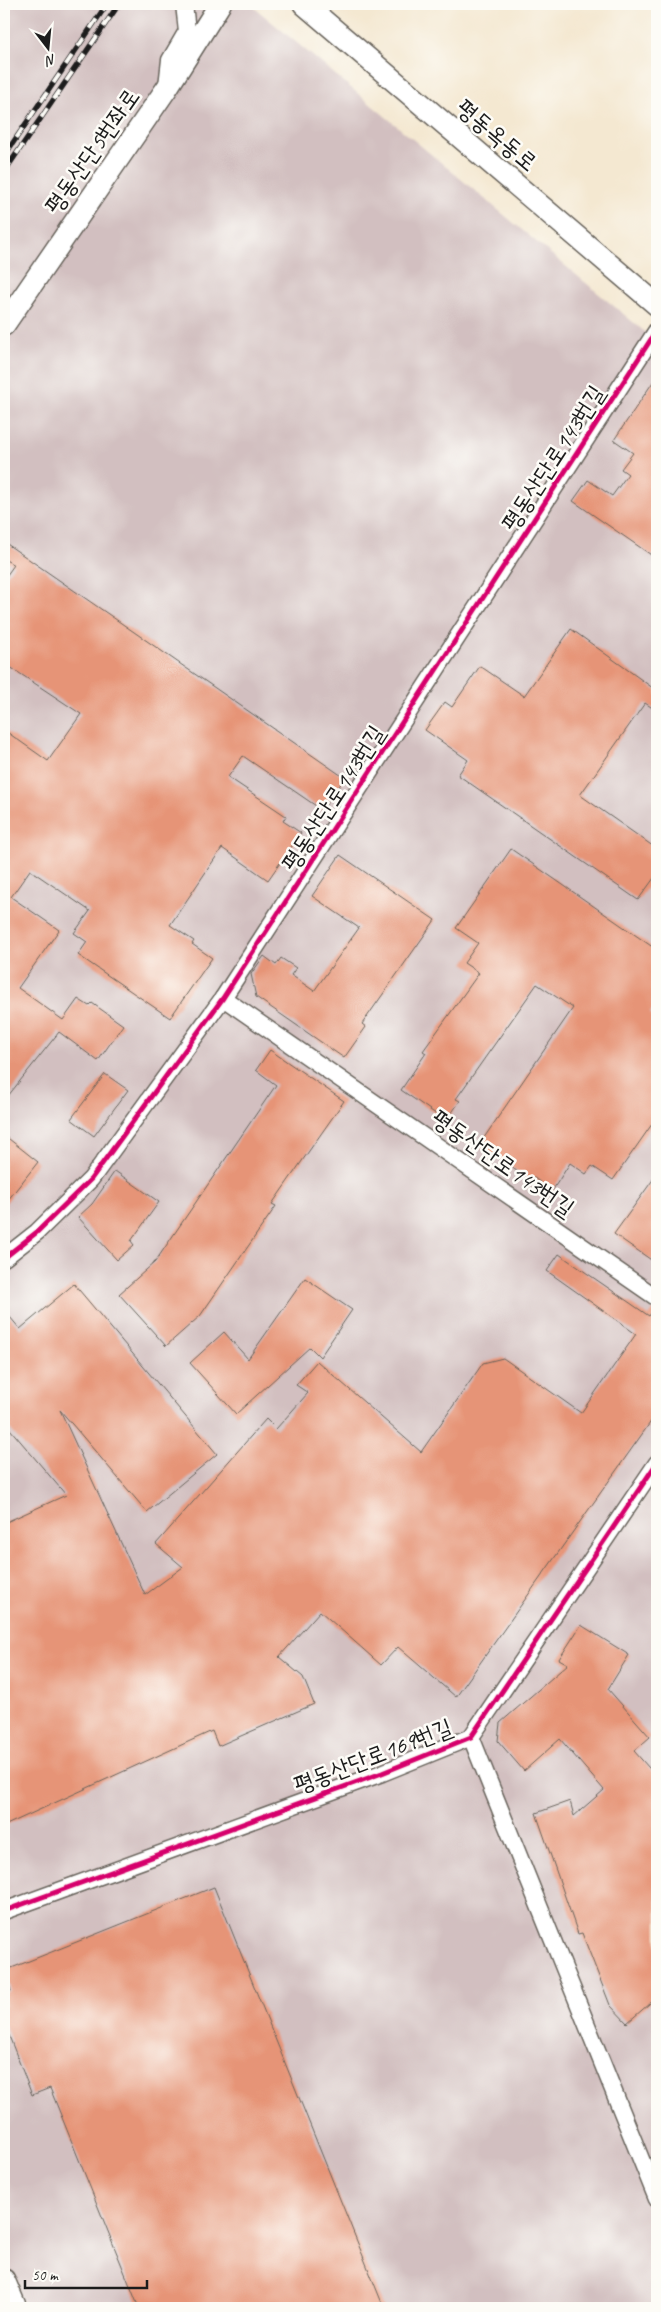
<svg xmlns="http://www.w3.org/2000/svg" width="661" height="2312" viewBox="0 0 661 2312" font-family="Caveat,'Poor Story',sans-serif">
  <rect width="100%" height="100%" fill="#fdfcf7"/>
  <filter id="ink" filterUnits="userSpaceOnUse"><feTurbulence type="fractalNoise" baseFrequency=".02" numOctaves="2"/><feDisplacementMap in="SourceGraphic" scale="10" xChannelSelector="R" yChannelSelector="G"/><feConvolveMatrix kernelMatrix="1 2 1 2 8 2 1 2 1" color-interpolation-filters="sRGB"/></filter>
  <filter id="wash" filterUnits="userSpaceOnUse"><feTurbulence type="fractalNoise" baseFrequency=".0096" numOctaves="4" result="noise"/><feDisplacementMap in="SourceGraphic" scale="20" xChannelSelector="R" yChannelSelector="G"/><feGaussianBlur stdDeviation="1.12" result="paint"/><feColorMatrix in="noise" values="0 0 0 0 0 0 0 0 0 0 0 0 0 0 0 0 0 1.4 0 .05"/><feComposite in="paint" operator="in"/></filter>
  <g filter="url(#wash)">
    <rect width="100%" height="100%" fill="#f4e8d1"/>
    <polygon fill="#d2bfc0" points="4,4 250,4 657,342 657,2308 4,2308"/>
    <g id="blocks">
      <g fill="#e69477">
        <polygon points="657,376 657,559 573,501 588,480 612,496 628,474 621,469 633,453 614,440"/>
        <polygon points="4,542 345,778 322,810 243,756 228,777 286,816 283,821 301,833 268,880 222,848 170,925 194,941 192,944 212,958 170,1018 78,955 87,942 74,933 90,911 30,870 11,897 59,930 18,988 63,1020 78,999 89,1006 92,1003 123,1025 98,1061 59,1032 4,1101 4,730 48,761 81,714 4,663 4,579 14,565 4,559"/>
        <polygon points="571,629 657,691 657,711 645,703 580,795 657,849 657,874 638,900 458,775 468,760 425,730 445,702 452,707 480,666 524,696"/>
        <polygon points="511,849 657,950 657,1004 650,1013 657,1018 657,1117 613,1180 592,1166 586,1174 570,1163 552,1191 533,1177 530,1180 479,1145 573,1008 537,984 456,1099 460,1101 446,1121 401,1090 426,1053 423,1051 479,973 464,963 478,943 456,928"/>
        <polygon points="340,855 435,920 362,1024 366,1027 344,1058 256,997 251,974 264,956 276,965 281,958 296,968 291,975 314,991 359,928 312,896"/>
        <polygon points="270,1050 344,1101 272,1204 276,1206 200,1316 166,1346 119,1294 155,1262 276,1085 256,1070"/>
        <polygon points="105,1074 128,1090 94,1136 71,1119"/>
        <polygon points="4,1135 38,1162 4,1205"/>
        <polygon points="115,1171 159,1202 131,1241 134,1245 117,1260 78,1217 92,1204"/>
        <polygon points="657,1174 657,1264 614,1234"/>
        <polygon points="559,1254 649,1316 655,1308 657,1308 657,1413 456,1697 398,1647 381,1665 320,1611 279,1657 303,1677 314,1704 218,1746 212,1731 4,1826 4,1523 66,1495 4,1422 4,1310 20,1329 74,1284 217,1454 147,1512 60,1410 145,1595 183,1567 156,1544 266,1419 276,1429 308,1393 296,1385 317,1361 421,1452 483,1363 503,1358 581,1413 636,1334 547,1271"/>
        <polygon points="305,1278 352,1310 320,1357 310,1347 236,1414 190,1363 224,1332 248,1359"/>
        <polygon points="581,1625 629,1655 608,1689 650,1737 634,1751 657,1777 657,1997 627,2023 610,2005 582,1933 578,1934 536,1813 570,1801 574,1816 604,1790 560,1739 524,1771 498,1741 500,1723 568,1664 559,1659"/>
        <polygon points="214,1887 384,2308 139,2308 50,2088 32,2095 4,2023 4,1994 11,1991 4,1971"/>
      </g>
    </g>
  </g>
  <g filter="url(#ink)">
    <use href="#blocks" fill-opacity="0" stroke="#68635b" stroke-width="1"/>
    <g fill="none" stroke-linecap="round" stroke-linejoin="round">
      <defs>
        <g id="minor">
          <polyline points="167,86 170,60 187,31 184,4"/>
          <polyline points="223,998 657,1298"/>
          <polyline points="4,1258 37,1232 91,1179 223,998 657,330"/>
          <polyline points="471,1737 657,2199"/>
          <polyline points="4,1911 382,1773 471,1737 657,1463"/>
        </g>
        <g id="tertiary">
          <polyline points="304,4 657,305"/>
          <polyline points="4,325 167,88 220,4"/>
          <polyline points="4,2280 16,2308"/>
        </g>
      </defs>
      <use href="#minor" stroke="#68635b" stroke-width="19"/>
      <use href="#tertiary" stroke="#68635b" stroke-width="24"/>
      <use href="#minor" stroke="#fff" stroke-width="16"/>
      <use href="#tertiary" stroke="#fff" stroke-width="21"/>
      <defs>
        <g id="rail">
          <polyline points="4,156 107,4"/>
          <polyline points="4,172 119,4"/>
        </g>
      </defs>
      <use href="#rail" stroke="#1c1c1c" stroke-width="5.5"/>
      <use href="#rail" stroke="#fdfcf7" stroke-width="4" stroke-dasharray="11" stroke-linecap="butt"/>
      <defs>
        <g id="cycleway">
          <polyline points="4,1258 37,1232 91,1179 223,998 657,330"/>
          <polyline points="4,1911 382,1773 471,1737 657,1463"/>
        </g>
      </defs>
      <use href="#cycleway" stroke="#fdfcf7" stroke-width="8"/>
      <use href="#cycleway" stroke="#d6006c" stroke-width="5"/>
    </g>
  </g>
  <g text-anchor="middle" stroke-width="5" stroke-linejoin="round" paint-order="stroke">
    <g font-size="24" fill="#1c1c1c" stroke="#fdfcf7">
      <text transform="translate(497 135) rotate(40)" y="8">평동옥동로</text>
      <text transform="translate(92 151) rotate(-55)" y="8">평동산단5번좌로</text>
      <text transform="translate(553 458) rotate(-57)" y="8">평동산단로143번길</text>
      <text transform="translate(333 798) rotate(-57)" y="8">평동산단로143번길</text>
      <text transform="translate(503 1163) rotate(35)" y="8">평동산단로143번길</text>
      <text transform="translate(373 1756) rotate(-21)" y="8">평동산단로169번길</text>
    </g>
  </g>
  <rect width="661" height="2312" fill="none" stroke="#fdfcf7" stroke-width="20"/>
  <g transform="translate(48 48) rotate(164)" stroke="#fdfcf7" stroke-width="4" paint-order="stroke">
  <path d="M0-4L9 19L0 12L-9 19Z" fill="#1c1c1c"/>
  <text y="-8" font-size="14" font-weight="bold" text-anchor="middle" fill="#1c1c1c">N</text>
  </g>
  <path d="M25 2280v8h122v-8" fill="none" stroke="#1c1c1c" stroke-width="2.5"/>
  <text x="32" y="2280" font-size="15" fill="#1c1c1c" stroke="#fdfcf7" stroke-width="4" paint-order="stroke">50 m</text>
</svg>
